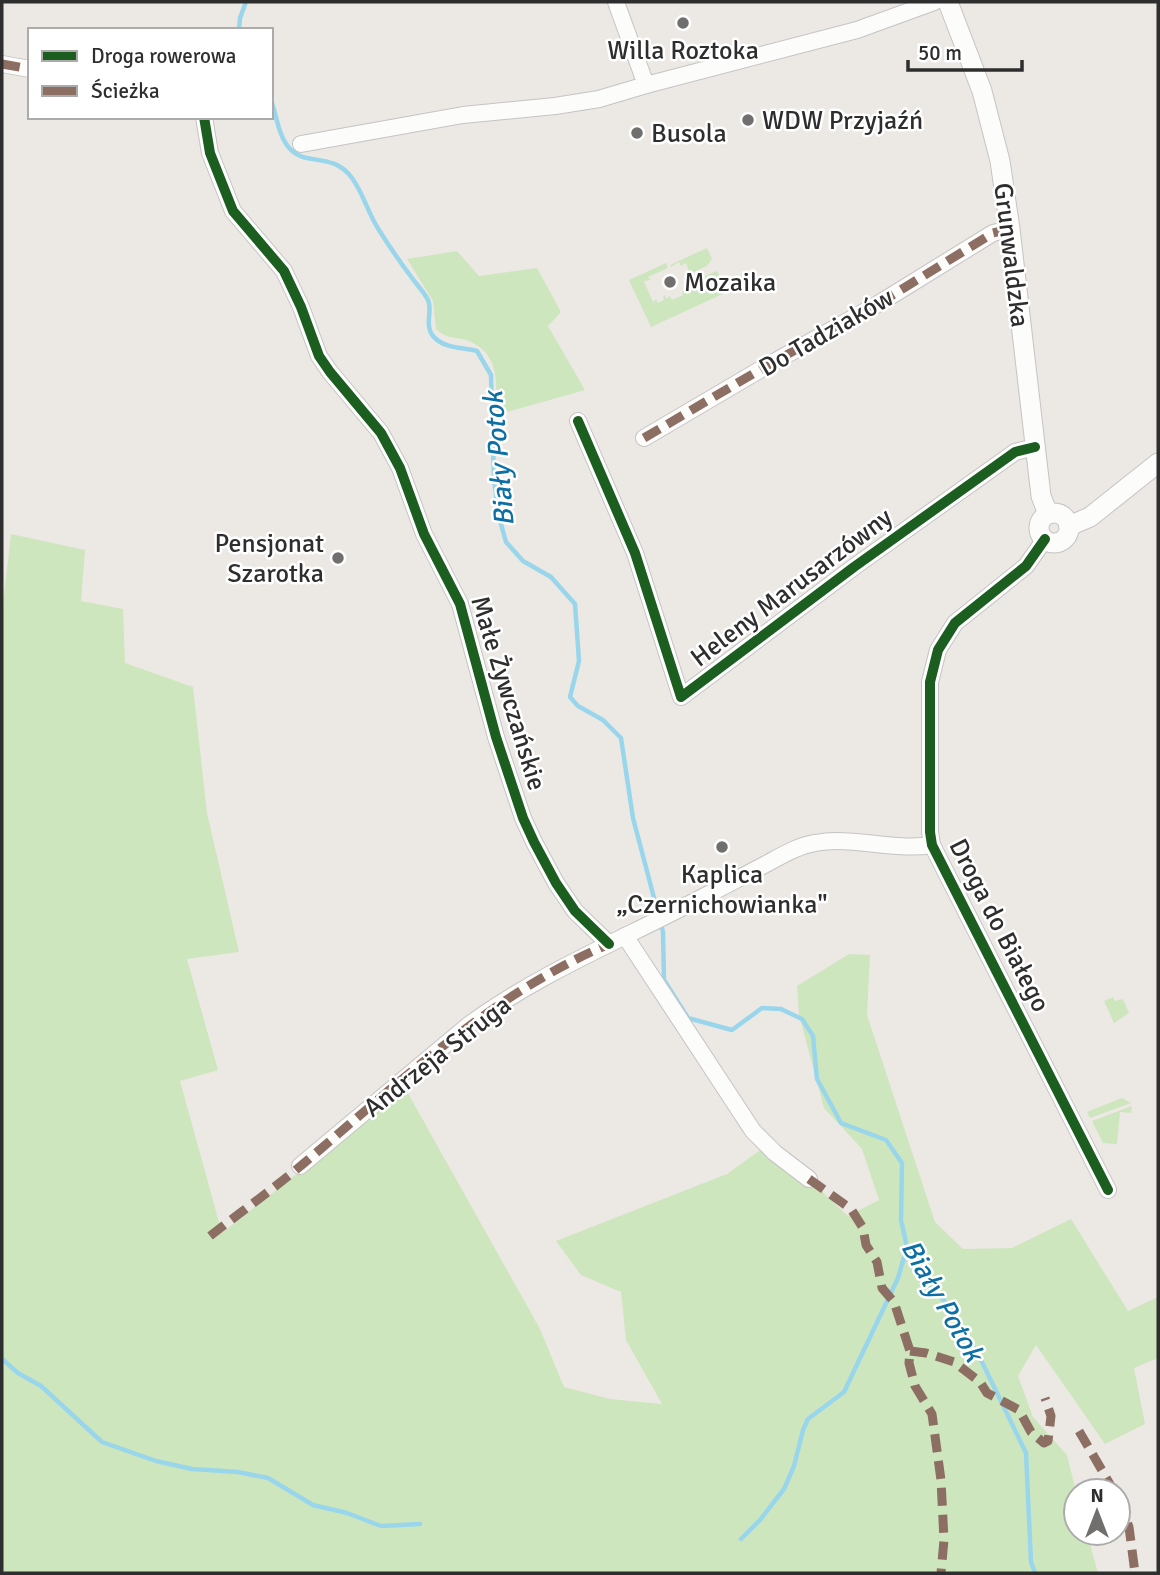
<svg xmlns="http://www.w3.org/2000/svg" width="1160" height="1575" viewBox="0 0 1160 1575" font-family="Signika,sans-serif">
  <rect width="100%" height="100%" fill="#ece8e4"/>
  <g fill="#cee6be">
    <polygon points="705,245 666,263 668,268 648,277 651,280 644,281 645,284 653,302 656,299 658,303 664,300 663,297 665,295 666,299 670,296 672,300 683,295 682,291 687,290 684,287 687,286 689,290 695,287 693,283 696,282 693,281 717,271 727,292 651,327 629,280"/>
    <polygon points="707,248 712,259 707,266 690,274 686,263 681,266 679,262 671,267 670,265"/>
    <path d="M457 251 479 276 537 268 561 312 548 326 585 390 496 415C496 385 502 353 466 340 452 336 449 340 436 329L433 301 407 259Z"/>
    <polygon points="11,534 85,550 81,601 123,609 125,663 193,687 207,813 239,952 187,959 218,1070 180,1081 222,1233 405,1088 540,1329 564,1387 610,1399 662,1404 626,1340 621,1292 581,1275 556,1241 727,1174 770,1143 848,1216 879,1200 862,1149 824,1108 799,1015 797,986 849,954 870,955 867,1015 935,1222 963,1249 1012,1248 1071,1219 1128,1311 1158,1297 1158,1358 1134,1368 1145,1424 1105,1444 1036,1345 1018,1376 1033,1417 1067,1455 1076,1491 1076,1533 1087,1533 1098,1573 2,1573 2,613"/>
    <polygon points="1113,997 1115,1001 1123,999 1129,1013 1114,1023 1104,1001"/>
    <polygon points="1122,1098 1131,1103 1090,1118 1087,1112 1089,1111"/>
    <polygon points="1132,1106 1131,1113 1120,1112 1117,1144 1103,1143 1092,1121"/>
  </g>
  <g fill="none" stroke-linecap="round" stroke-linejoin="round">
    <g stroke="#99d6ec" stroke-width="4.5">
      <polyline points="239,30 240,18 246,2"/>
      <path d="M271 100C277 116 278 137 291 150 307 166 333 152 352 178 363 193 368 213 379 230 389 246 400 262 412 278 417 285 424 292 428 300 433 310 424 325 433 336 444 349 462 347 477 351L491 375 494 479 499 517 506 542 523 561 551 577 575 604 579 661 570 697 578 706 603 720 621 738 633 818 663 932 664 980 688 1018 732 1030 762 1008 781 1009 802 1019 813 1036 817 1079 841 1123 886 1140 902 1163 901 1220 907 1247 920 1271 954 1313 982 1362 1026 1453 1031 1562 1035 1573"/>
      <polyline points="2,1359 18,1373 41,1386 102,1442 156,1461 192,1469 238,1472 268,1478 313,1505 347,1513 381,1526 420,1524"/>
      <polyline points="741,1539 760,1520 784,1489 794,1466 803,1430 808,1419 844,1392 898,1278 907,1247"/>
    </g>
    <defs>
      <g id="minor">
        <polyline points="616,2 646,85"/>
        <polyline points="2,64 30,69"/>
        <polyline points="204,117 210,153 233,211 284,271 301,307 319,356 330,372 381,433 400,468 424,534 460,604 496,737 523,818 534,842 556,883 575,911 609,944"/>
        <polyline points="301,144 463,115 555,106 599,99 646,85 857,30 934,2"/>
        <polyline points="578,421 635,553 681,697 854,567 1015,452 1035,447"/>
        <polyline points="644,438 763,368 878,304 993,233 1010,229"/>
        <polyline points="1045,539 1026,566 955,623 938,650 930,682 930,832 932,845 1108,1190"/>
        <polyline points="625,936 753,1131 775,1153 809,1179"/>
        <path d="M300 1166 470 1024C540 973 619 941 695 901 719 889 742 877 766 864 781 856 797 846 815 843 851 836 893 851 932 845"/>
      </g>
      <g id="tertiary">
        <polyline points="948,2 982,91 1000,161 1010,229 1041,496 1048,514"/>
        <circle cx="1054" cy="528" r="15"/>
        <polyline points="1069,526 1090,517 1158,463"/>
      </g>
    </defs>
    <use href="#minor" stroke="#c5c4c5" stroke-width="18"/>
    <use href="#tertiary" stroke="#c5c4c5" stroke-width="21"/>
    <use href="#minor" stroke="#fcfcfb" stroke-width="16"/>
    <use href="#tertiary" stroke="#fcfcfb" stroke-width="19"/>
    <g stroke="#8d6e63" stroke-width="9" stroke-dasharray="18 9" stroke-linecap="butt">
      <polyline points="2,64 30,69"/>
      <polyline points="644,438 763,368 878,304 993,233 1010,229"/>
      <polyline points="809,1179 851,1209 863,1228 866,1245 877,1262 882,1288 894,1302 910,1351 909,1363 915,1386 932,1414 941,1480 944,1540 941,1573"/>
      <path d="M210 1236C241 1212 273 1189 303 1164 399 1083 491 994 609 944L606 942"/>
      <polyline points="910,1351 926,1353 954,1362 980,1382 987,1393 1019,1410 1031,1432 1044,1443 1048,1441 1051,1416 1045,1398"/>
      <polyline points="1079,1431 1114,1491"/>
      <polyline points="1118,1498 1129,1527 1135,1573"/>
    </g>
    <defs>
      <g id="cycleway">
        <polyline points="204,117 210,153 233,211 284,271 301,307 319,356 330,372 381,433 400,468 424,534 460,604 496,737 523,818 534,842 556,883 575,911 609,944"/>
        <polyline points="578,421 635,553 681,697 854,567 1015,452 1035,447"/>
        <polyline points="1045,539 1026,566 955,623 938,650 930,682 930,832 932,845 1108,1190"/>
      </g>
    </defs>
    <use href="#cycleway" stroke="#fff" stroke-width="15"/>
    <use href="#cycleway" stroke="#1b5e20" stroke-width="10"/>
  </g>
  <g fill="#706f6e" stroke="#fff" stroke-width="2.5">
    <circle cx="683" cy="23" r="7"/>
    <circle cx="748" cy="120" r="7"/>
    <circle cx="637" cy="133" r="7"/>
    <circle cx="670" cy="282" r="7"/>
    <circle cx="338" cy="558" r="7"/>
    <circle cx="722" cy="847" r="7"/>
  </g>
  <g text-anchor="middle" stroke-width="5" stroke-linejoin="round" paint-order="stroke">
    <g font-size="26" fill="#2e2e2e" stroke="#fff" text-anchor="start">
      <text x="683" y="59" text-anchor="middle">Willa Roztoka</text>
      <text x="762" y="129">WDW Przyjaźń</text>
      <text x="651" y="142">Busola</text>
      <text x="684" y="291">Mozaika</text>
      <text x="324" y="552" text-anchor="end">Pensjonat<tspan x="324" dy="30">Szarotka</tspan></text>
      <text x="722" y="883" text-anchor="middle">Kaplica<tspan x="722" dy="30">„Czernichowianka"</tspan></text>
    </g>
    <g font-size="26" fill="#2e2e2e" stroke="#fff">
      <text transform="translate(1012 255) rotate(83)" y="9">Grunwaldzka</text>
      <text transform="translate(826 332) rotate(-30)" y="9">Do Tadziaków</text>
      <text transform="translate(791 587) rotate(-37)" y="9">Heleny Marusarzówny</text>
      <text transform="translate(509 693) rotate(73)" y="9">Małe Żywczańskie</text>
      <text transform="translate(1000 925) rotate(63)" y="9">Droga do Białego</text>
      <text transform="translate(437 1056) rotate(-38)" y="9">Andrzeja Struga</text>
    </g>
    <g font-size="28" font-style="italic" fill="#0d6fa3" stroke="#fff">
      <text transform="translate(498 459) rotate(-95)" y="10">Biały Potok</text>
      <text transform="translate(943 1300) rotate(60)" y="10">Biały Potok</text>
    </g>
  </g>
  <rect width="1160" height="1575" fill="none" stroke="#2e2e2e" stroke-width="7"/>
  <rect x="28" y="28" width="245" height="91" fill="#ffffff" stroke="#ababab" stroke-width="2"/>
  <rect x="42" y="51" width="35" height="10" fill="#1b5e20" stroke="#ababab" stroke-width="2"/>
  <text x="91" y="63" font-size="21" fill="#2e2e2e">Droga rowerowa</text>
  <rect x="42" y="86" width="35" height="10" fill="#8d6e63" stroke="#ababab" stroke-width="2"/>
  <text x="91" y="98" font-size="21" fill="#2e2e2e">Ścieżka</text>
  <g transform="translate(1097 1512)"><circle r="33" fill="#ffffff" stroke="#ababab" stroke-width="2"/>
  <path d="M0-5L12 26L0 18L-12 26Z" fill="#706f6e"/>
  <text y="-10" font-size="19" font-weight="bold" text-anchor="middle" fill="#2e2e2e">N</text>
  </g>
  <path d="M908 60v10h114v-10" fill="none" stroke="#2e2e2e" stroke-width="3.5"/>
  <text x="918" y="60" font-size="21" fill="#2e2e2e" stroke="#ffffff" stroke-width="5" paint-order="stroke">50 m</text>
</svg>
